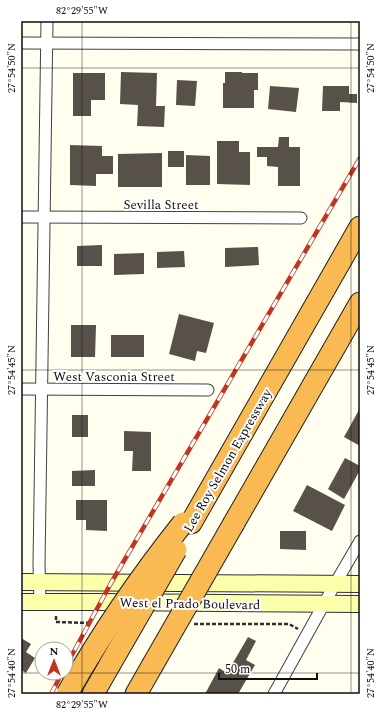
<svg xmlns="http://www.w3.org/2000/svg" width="381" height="715" viewBox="0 0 381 715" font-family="Spectral,serif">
  <rect width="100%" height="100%" fill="#fffeef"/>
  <g fill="#57514a">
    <polygon points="121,72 157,73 156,106 165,106 164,127 137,126 138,105 120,104"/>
    <polygon points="225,72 242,72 242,76 242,73 258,73 258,90 254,90 254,108 223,108 223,83 225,83"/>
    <polygon points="73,73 105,73 105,100 91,100 91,116 73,116"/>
    <polygon points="177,80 197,81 195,106 176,105"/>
    <polygon points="270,86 299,88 296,112 268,109"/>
    <polygon points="323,86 349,86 349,94 357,94 357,103 340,102 340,111 322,111"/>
    <polygon points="279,137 289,137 289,147 300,147 300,186 278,186 278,167 267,166 267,157 257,157 257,147 278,147"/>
    <polygon points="217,141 239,141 239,152 250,152 250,185 217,184"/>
    <polygon points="70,145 102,146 102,156 113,156 113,174 96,174 96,186 70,185"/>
    <rect x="168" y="151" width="16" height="16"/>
    <polygon points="162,153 162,187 118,187 118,154"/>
    <polygon points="186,155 210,156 210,185 186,185"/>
    <polygon points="102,245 102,266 77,266 77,246"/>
    <polygon points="258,247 259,265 225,267 225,248"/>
    <polygon points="184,251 185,267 157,268 157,252"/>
    <polygon points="144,253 144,274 114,275 114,254"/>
    <polygon points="179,314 214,323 206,353 197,351 195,361 169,354"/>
    <polygon points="71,325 96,325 95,357 71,357"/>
    <rect x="111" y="335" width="33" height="22"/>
    <polygon points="360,408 360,446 344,437"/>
    <rect x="72" y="415" width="16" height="22"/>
    <polygon points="124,431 151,432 151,471 132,471 133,451 124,451"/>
    <polygon points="345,458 360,466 360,470 344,499 328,489"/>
    <polygon points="95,470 95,486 72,486 72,471"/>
    <polygon points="307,485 345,505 332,531 293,511"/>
    <polygon points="76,500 107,500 107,531 86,530 86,520 76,520"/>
    <polygon points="280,531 306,531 306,550 280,549"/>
    <polygon points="248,637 256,641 246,660 255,665 238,694 205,694 219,668 227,673"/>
    <polygon points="21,638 31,644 26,652 35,658 26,673 21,670"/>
  </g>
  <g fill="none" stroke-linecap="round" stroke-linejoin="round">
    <defs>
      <g id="street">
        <polyline points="21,43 360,44"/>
        <polyline points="21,217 301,218"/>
        <polyline points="21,389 208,390"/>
        <polyline points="40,602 39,565 47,21"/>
        <polyline points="274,694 335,584 360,541"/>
      </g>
      <g id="secondary">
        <polyline points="21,582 360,584"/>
        <polyline points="21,602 100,602 360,604"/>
      </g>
      <g id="highway">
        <polyline points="191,523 360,227"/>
        <polyline points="234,523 360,303"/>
        <polyline points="93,694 109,666"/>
        <polyline points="136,694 152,666"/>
      </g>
    </defs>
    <use href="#street" stroke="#414141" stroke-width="13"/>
    <use href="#secondary" stroke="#303030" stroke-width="18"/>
    <use href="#highway" stroke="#1f1f1f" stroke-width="23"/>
    <g stroke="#303030" stroke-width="2.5" stroke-dasharray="4 2" stroke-linecap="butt">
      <polyline points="56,616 56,622 91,623"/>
      <polyline points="194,624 289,624 298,629"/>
    </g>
    <use href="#street" stroke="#fff" stroke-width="11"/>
    <use href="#secondary" stroke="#fbffaa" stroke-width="16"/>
    <use href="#highway" stroke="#f9b953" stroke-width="21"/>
    <defs>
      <g id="rail">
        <polyline points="66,666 111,583 360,158"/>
        <polyline points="51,694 62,673"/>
      </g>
    </defs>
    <use href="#rail" stroke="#c33321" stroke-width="4.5"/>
    <use href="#rail" stroke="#fff" stroke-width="3" stroke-dasharray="9" stroke-linecap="butt"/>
    <defs>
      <g id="highway-bridge">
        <polyline points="109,666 176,550"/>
        <polyline points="152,666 234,523"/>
        <path d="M67 694C101 634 140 577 183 523"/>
      </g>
    </defs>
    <use href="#highway-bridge" stroke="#1f1f1f" stroke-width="23" stroke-linecap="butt"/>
    <use href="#highway-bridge" stroke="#f9b953" stroke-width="21"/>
  </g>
  <path fill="none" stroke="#0e0e0e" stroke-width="1" stroke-opacity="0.45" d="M82 21V694M351 21V694M21 68H360M21 370H360M21 673H42M66 673H360"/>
  <g text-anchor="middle" stroke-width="4" stroke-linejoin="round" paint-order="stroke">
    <g font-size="13" fill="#0e0e0e" stroke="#fff">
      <text x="161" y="209">Sevilla Street</text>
      <text x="114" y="381">West Vasconia Street</text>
      <text transform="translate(227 460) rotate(-60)" y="5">Lee Roy Selmon Expressway</text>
      <text transform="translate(190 603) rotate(1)" y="5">West el Prado Boulevard</text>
    </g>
  </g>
  <rect width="381" height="715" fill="none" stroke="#ffffff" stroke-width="44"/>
  <g transform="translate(54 661)"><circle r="19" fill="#ffffff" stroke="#9f9f9f"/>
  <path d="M0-3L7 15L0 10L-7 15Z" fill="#c33321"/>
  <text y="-6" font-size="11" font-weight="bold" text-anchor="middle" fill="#0e0e0e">N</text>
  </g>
  <path d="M219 673v6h98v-6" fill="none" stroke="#0e0e0e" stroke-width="2"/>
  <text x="225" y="673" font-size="12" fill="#0e0e0e" stroke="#ffffff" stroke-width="3" paint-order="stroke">50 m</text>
  <rect x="22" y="22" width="337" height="671" fill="none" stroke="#0e0e0e" stroke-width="1.5"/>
  <g font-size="10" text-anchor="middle" fill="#0e0e0e">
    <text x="82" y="14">82°29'55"W</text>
    <text transform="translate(11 68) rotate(-90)" y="4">27°54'50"N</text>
    <text transform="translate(370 68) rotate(-90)" y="4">27°54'50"N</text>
    <text transform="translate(11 370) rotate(-90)" y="4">27°54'45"N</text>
    <text transform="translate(370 370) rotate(-90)" y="4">27°54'45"N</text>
    <text transform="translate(11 673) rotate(-90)" y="4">27°54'40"N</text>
    <text transform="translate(370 673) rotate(-90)" y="4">27°54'40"N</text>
    <text x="82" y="708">82°29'55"W</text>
  </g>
</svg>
